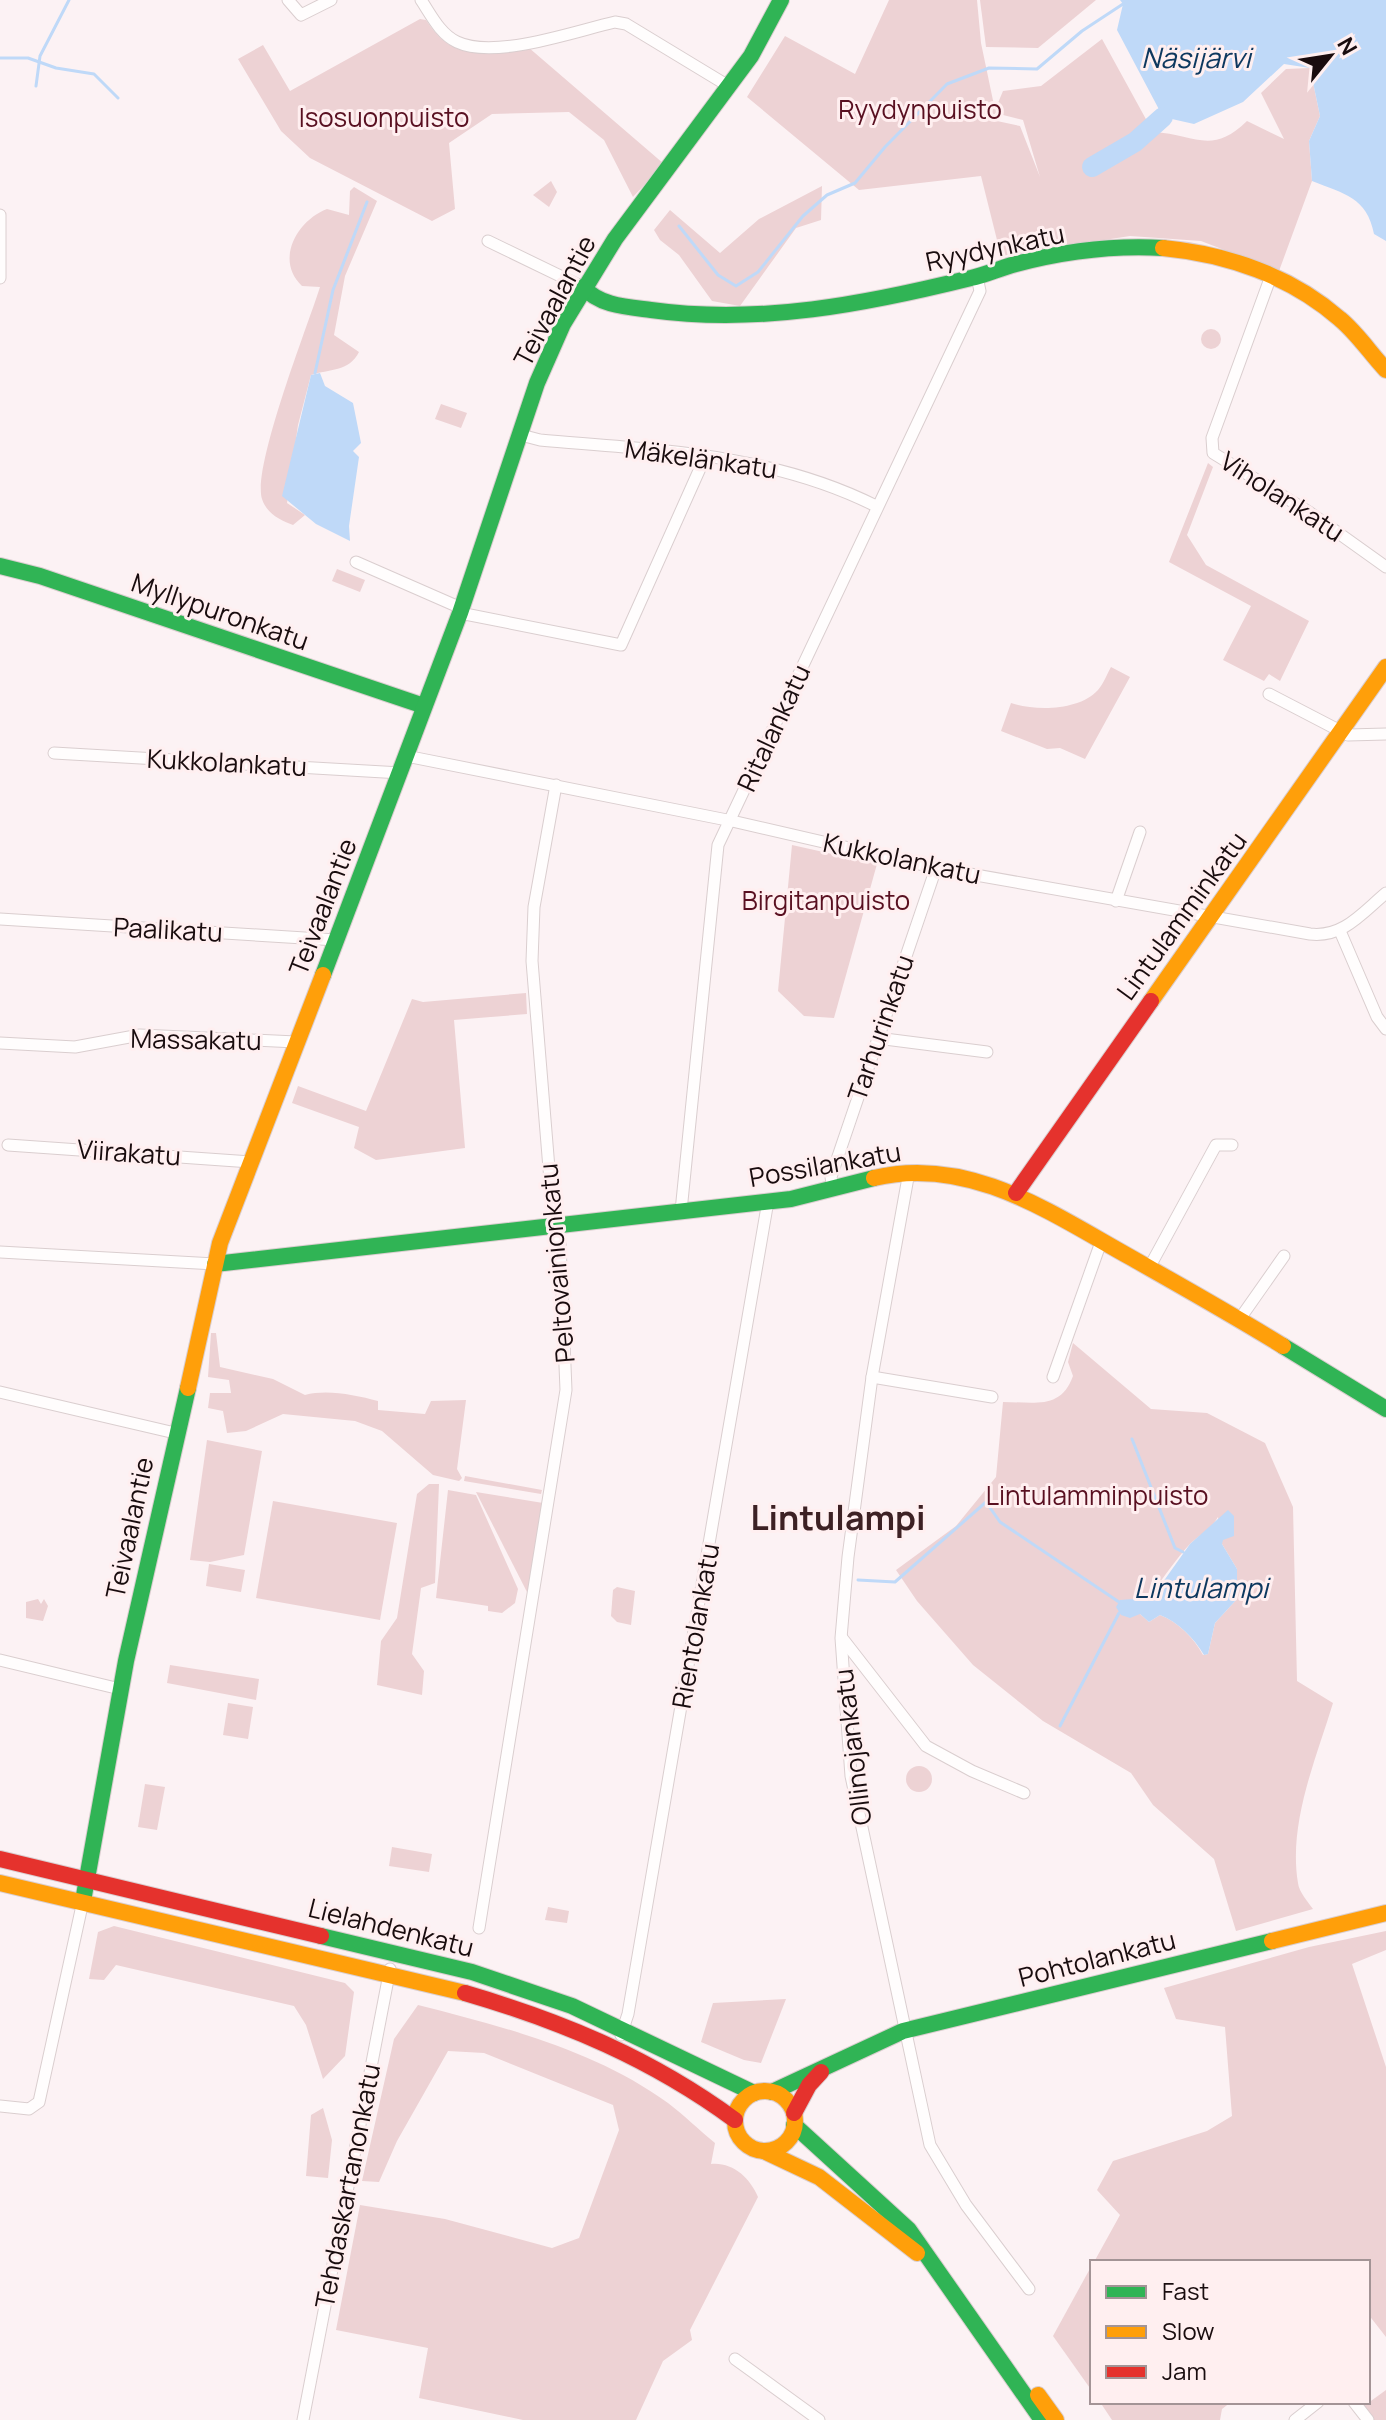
<svg xmlns="http://www.w3.org/2000/svg" width="1386" height="2420" viewBox="0 0 1386 2420" font-family="Manrope,sans-serif">
  <rect width="100%" height="100%" fill="#fcf2f4"/>
  <g fill="#edd2d4" fill-rule="evenodd">
    <path d="M889 0H977L981 43 995 110 1003 91 1041 86 1102 39 1153 132C1195 134 1211 156 1247 121L1284 139 1261 93 1286 69 1310 68 1320 116 1309 141 1312 181 1279 271 1201 241 1130 236 1001 256 981 176 859 190 747 97 785 36 855 74ZM995 113 1023 120 1040 177 1020 126 997 121Z"/>
    <polygon points="980,0 1096,0 1038,48 986,47"/>
    <path d="M420 19 426 20C454 63 481 53 528 47L664 164 633 197 604 140 569 112 492 114 449 143 455 209 432 221 310 158 281 131 238 59 263 45 290 91Z"/>
    <polygon points="551,181 557,192 549,207 533,195"/>
    <polygon points="822,186 821,220 796,228 740,306 712,301 679,255 660,240 654,230 670,210 720,253 759,219"/>
    <path d="M354 187 377 201 345 276 334 335 359 352C349 372 329 369 311 375L298 425 287 503 305 515 293 525C280 520 267 514 262 499 252 467 308 325 320 287L302 286C275 261 296 221 327 209L349 215 350 191Z"/>
    <circle cx="1211" cy="339" r="10"/>
    <polygon points="441,404 467,413 461,428 435,419"/>
    <polygon points="1208,463 1213,467 1187,535 1206,565 1309,621 1280,681 1269,674 1264,681 1223,660 1251,606 1169,562"/>
    <polygon points="337,569 365,580 360,592 332,581"/>
    <path d="M1111 667 1130 677 1085 759 1060 748 1047 749 1001 731 1011 703C1035 711 1079 711 1098 690 1104 683 1107 674 1111 667Z"/>
    <polygon points="792,845 877,864 834,1018 804,1016 778,991"/>
    <polygon points="526,993 527,1014 454,1020 465,1148 376,1160 354,1148 359,1127 292,1103 298,1086 366,1111 412,999 423,1002"/>
    <path d="M211 1333H216L220 1367 273 1379 305 1395C327 1389 355 1395 378 1401V1410L425 1414 431 1401 466 1400 457 1469 462 1478 459 1481 433 1475 382 1431 355 1421 283 1414 246 1431 227 1433 223 1411 208 1408 210 1393H231L229 1380 208 1377Z"/>
    <path d="M1073 1343 1151 1409 1207 1413 1265 1443 1293 1507 1297 1681 1333 1703C1316 1759 1288 1823 1298 1883 1299 1892 1308 1902 1313 1909L1236 1931 1214 1859 1153 1805 1131 1773 1043 1721 973 1665 917 1601 896 1570 956 1526 996 1477 1003 1402C1034 1402 1061 1410 1073 1376L1068 1362ZM1218 1517 1222 1544 1237 1569V1599L1215 1623 1208 1654 1203 1655C1194 1638 1178 1622 1160 1615L1149 1622 1140 1614C1144 1603 1181 1552 1191 1543 1202 1533 1211 1529 1218 1517Z"/>
    <polygon points="207,1440 262,1451 244,1555 210,1562 190,1560"/>
    <polygon points="465,1476 542,1490 541,1494 464,1481"/>
    <polygon points="429,1484 439,1484 435,1583 421,1588 412,1654 424,1671 422,1695 377,1685 381,1641 397,1618 417,1494"/>
    <polygon points="448,1490 476,1495 518,1589 515,1603 502,1613 488,1611 488,1606 436,1598"/>
    <polygon points="476,1492 543,1503 528,1594"/>
    <polygon points="273,1501 397,1523 380,1620 256,1598"/>
    <polygon points="209,1564 245,1570 241,1592 206,1586"/>
    <polygon points="617,1587 635,1591 631,1625 617,1622 611,1616 613,1590"/>
    <polygon points="38,1599 41,1604 44,1599 48,1606 43,1621 26,1618 26,1602"/>
    <polygon points="170,1665 259,1679 256,1700 167,1683"/>
    <polygon points="228,1703 253,1707 248,1739 223,1735"/>
    <circle cx="919" cy="1779" r="13"/>
    <polygon points="145,1784 165,1787 157,1830 138,1827"/>
    <polygon points="392,1847 432,1854 429,1872 389,1866"/>
    <polygon points="548,1907 569,1911 567,1923 545,1920"/>
    <polygon points="114,1926 345,1983 354,1992 345,2056 323,2079 306,2025 294,2006 116,1965 104,1980 89,1979 98,1932"/>
    <polygon points="1386,1931 1386,1950 1352,1964 1386,2067 1386,2337 1368,2314 1368,2262 1094,2262 1120,2215 1097,2190 1113,2161 1207,2131 1232,2116 1225,2027 1176,2019 1164,1988 1309,1947"/>
    <polygon points="786,1999 761,2063 744,2060 701,2042 713,2003"/>
    <path d="M418 2005C504 2027 595 2050 668 2103 684 2115 699 2130 715 2143L711 2164C733 2162 750 2178 758 2197L690 2330 692 2340 663 2361 636 2420H523L419 2398 428 2348 336 2330 360 2205 445 2219 552 2248 579 2238 619 2130 613 2105 484 2053 448 2051 397 2141 379 2182 362 2181 394 2039Z"/>
    <polygon points="323,2108 332,2140 328,2178 306,2176 311,2115"/>
    <polygon points="1092,2265 1092,2391 1053,2336"/>
    <polygon points="1386,2390 1386,2420 1374,2420 1364,2406"/>
    <polygon points="1100,2402 1231,2402 1222,2409 1220,2420 1112,2420"/>
  </g>
  <g fill="#bfd9f8">
    <path d="M1120 0H1386V241L1374 234C1367 197 1344 194 1312 181L1309 141 1320 116 1310 68 1284 64 1243 102 1194 124 1163 117 1117 30 1123 4Z"/>
    <polygon points="320,373 325,386 353,403 361,443 353,451 359,457 349,526 350,541 316,524 282,496 311,375"/>
    <path d="M1228 1510 1234 1516V1536L1223 1540 1222 1544 1237 1569V1599L1215 1623 1208 1654 1204 1655C1194 1638 1178 1622 1160 1615L1149 1622 1140 1614 1130 1618 1121 1615 1116 1607 1120 1600 1145 1598 1158 1589 1190 1544Z"/>
  </g>
  <g fill="none" stroke-linecap="round" stroke-linejoin="round">
    <g stroke="#bfd9f8" stroke-width="3">
      <polyline points="0,58 28,58 56,68 94,74 118,98"/>
      <polyline points="36,86 40,56 69,0"/>
      <polyline points="679,226 718,275 736,286 758,272 803,216 827,195 855,183 885,147 947,84 989,68 1037,69 1082,31 1123,4"/>
      <polyline points="315,373 333,290 367,202"/>
      <polyline points="1132,1439 1175,1548 1183,1552"/>
      <polyline points="858,1580 895,1582 986,1502 1000,1522 1119,1602"/>
      <polyline points="1060,1726 1119,1613"/>
    </g>
    <polyline stroke="#bfd9f8" stroke-width="20" points="1092,167 1135,142 1163,117"/>
    <defs>
      <g id="street">
        <polyline points="288,0 301,15 331,0"/>
        <path d="M421 0C431 15 440 34 457 42 495 60 575 31 615 22L626 24 730 87"/>
        <polyline points="0,215 0,278"/>
        <polyline points="488,241 583,287"/>
        <polyline points="1271,276 1212,438 1213,453 1309,512 1386,567"/>
        <path d="M521 435 540 440C655 450 771 453 876 506"/>
        <polyline points="356,562 461,608"/>
        <polyline points="460,613 621,645 706,455"/>
        <polyline points="1269,694 1348,735 1386,734"/>
        <polyline points="54,753 401,773"/>
        <path d="M406 756 732 821 936 868 1310 934C1343 938 1362 913 1386 893"/>
        <polyline points="1116,901 1140,832"/>
        <polyline points="0,919 336,940"/>
        <polyline points="1340,931 1377,1017 1386,1029"/>
        <polyline points="877,1038 987,1052"/>
        <polyline points="0,1043 75,1047 140,1035 296,1042"/>
        <polyline points="8,1145 251,1162"/>
        <polyline points="909,1172 872,1377 848,1557 841,1638 851,1776 930,2145 966,2205 1029,2289"/>
        <polyline points="833,1189 831,1177 936,868"/>
        <polyline points="681,1211 718,845 980,291 977,277"/>
        <polyline points="0,1252 215,1264"/>
        <polyline points="1149,1268 1216,1145 1232,1145"/>
        <polyline points="1239,1320 1284,1256"/>
        <polyline points="872,1377 992,1397"/>
        <polyline points="1053,1377 1101,1242"/>
        <polyline points="0,1392 175,1433"/>
        <polyline points="842,1638 926,1746 972,1771 1024,1793"/>
        <polyline points="0,1660 120,1689"/>
        <polyline points="479,1928 566,1390 560,1243 552,1205 532,961 534,907 556,785"/>
        <polyline points="621,2035 628,2014 768,1201"/>
        <polyline points="0,2106 29,2109 39,2102 83,1901"/>
        <polyline points="735,2359 819,2420"/>
        <polyline points="1354,2402 1368,2420"/>
        <polyline points="303,2420 390,1969"/>
        <polyline points="1295,2420 1318,2402"/>
      </g>
      <g id="fast">
        <path d="M583 287C600 306 627 307 651 310 759 325 866 304 971 278 985 275 998 269 1012 265 1060 252 1112 245 1163 248"/>
        <polyline points="0,566 40,576 424,706"/>
        <polyline points="323,975 460,613 537,383 563,324 615,239 751,56 781,0"/>
        <polyline points="215,1264 791,1199 874,1178"/>
        <polyline points="1283,1346 1386,1409"/>
        <polyline points="83,1901 126,1661 188,1388"/>
        <polyline points="321,1936 472,1972 572,2006 754,2093"/>
        <polyline points="772,2092 903,2031 1272,1941"/>
        <polyline points="794,2125 909,2230 1042,2420"/>
      </g>
      <g id="slow">
        <path d="M1163 248C1227 254 1291 276 1340 319 1358 334 1370 353 1386 370"/>
        <polyline points="1151,1001 1386,667"/>
        <path d="M874 1178C969 1155 1051 1213 1130 1257 1181 1286 1233 1315 1283 1346"/>
        <polyline points="188,1388 220,1243 323,975"/>
        <polyline points="0,1883 465,1993"/>
        <polyline points="1272,1941 1386,1913"/>
        <circle cx="765" cy="2121" r="30"/>
        <polyline points="764,2151 819,2177 917,2253"/>
        <polyline points="1038,2395 1056,2420"/>
      </g>
      <g id="jam">
        <polyline points="1016,1193 1151,1001"/>
        <polyline points="0,1859 321,1936"/>
        <path d="M465 1993C564 2022 652 2059 735 2120"/>
        <polyline points="794,2113 809,2085 821,2072"/>
      </g>
    </defs>
    <use href="#street" stroke="#dacecf" stroke-width="13"/>
    <use href="#fast" stroke="#dacecf" stroke-width="18"/>
    <use href="#slow" stroke="#dacecf" stroke-width="18"/>
    <use href="#jam" stroke="#dacecf" stroke-width="18"/>
    <use href="#street" stroke="#fffdfd" stroke-width="11"/>
    <use href="#fast" stroke="#30b455" stroke-width="16"/>
    <use href="#slow" stroke="#ff9f0a" stroke-width="16"/>
    <use href="#jam" stroke="#e5322d" stroke-width="16"/>
  </g>
  <g text-anchor="middle" stroke-width="6" stroke-linejoin="round" paint-order="stroke">
    <g font-size="26" fill="#591021" stroke="#ffeff0">
      <text x="920" y="119">Ryydynpuisto</text>
      <text x="384" y="127">Isosuonpuisto</text>
      <text x="826" y="910">Birgitanpuisto</text>
      <text x="1097" y="1505">Lintulamminpuisto</text>
    </g>
    <g font-size="26" fill="#190c0e" stroke="#ffeff0">
      <text transform="translate(995 248) rotate(-12)" y="9">Ryydynkatu</text>
      <text transform="translate(555 301) rotate(-62)" y="9">Teivaalantie</text>
      <text transform="translate(701 459) rotate(8)" y="9">Mäkelänkatu</text>
      <text transform="translate(1282 497) rotate(33)" y="9">Viholankatu</text>
      <text transform="translate(220 612) rotate(19)" y="9">Myllypuronkatu</text>
      <text transform="translate(774 728) rotate(-65)" y="9">Ritalankatu</text>
      <text transform="translate(227 763) rotate(3)" y="9">Kukkolankatu</text>
      <text transform="translate(902 859) rotate(12)" y="9">Kukkolankatu</text>
      <text transform="translate(323 907) rotate(-69)" y="9">Teivaalantie</text>
      <text transform="translate(1182 916) rotate(-54)" y="9">Lintulamminkatu</text>
      <text transform="translate(168 930) rotate(3)" y="9">Paalikatu</text>
      <text transform="translate(881 1028) rotate(-71)" y="9">Tarhurinkatu</text>
      <text transform="translate(196 1040) rotate(1)" y="9">Massakatu</text>
      <text transform="translate(129 1153) rotate(4)" y="9">Viirakatu</text>
      <text transform="translate(825 1165) rotate(-10)" y="9">Possilankatu</text>
      <text transform="translate(557 1263) rotate(-95)" y="9">Peltovainionkatu</text>
      <text transform="translate(130 1528) rotate(-78)" y="9">Teivaalantie</text>
      <text transform="translate(696 1626) rotate(-80)" y="9">Rientolankatu</text>
      <text transform="translate(853 1747) rotate(-97)" y="9">Ollinojankatu</text>
      <text transform="translate(391 1928) rotate(14)" y="9">Lielahdenkatu</text>
      <text transform="translate(1097 1959) rotate(-14)" y="9">Pohtolankatu</text>
      <text transform="translate(348 2186) rotate(-79)" y="9">Tehdaskartanonkatu</text>
    </g>
    <g font-size="28" font-style="italic" fill="#0d385f" stroke="#ffeff0">
      <text x="1196" y="68">Näsijärvi</text>
      <text x="1201" y="1598">Lintulampi</text>
    </g>
    <g font-size="34" font-weight="bold" fill="#3d2124" stroke="#ffeff0">
      <text x="838" y="1530">Lintulampi</text>
    </g>
  </g>
  <rect x="1090" y="2260" width="280" height="144" fill="#ffeff0" stroke="#a39496" stroke-width="2"/>
  <rect x="1106" y="2286" width="40" height="12" fill="#30b455" stroke="#a39496" stroke-width="2"/>
  <text x="1162" y="2300" font-size="24" fill="#190c0e">Fast</text>
  <rect x="1106" y="2326" width="40" height="12" fill="#ff9f0a" stroke="#a39496" stroke-width="2"/>
  <text x="1162" y="2340" font-size="24" fill="#190c0e">Slow</text>
  <rect x="1106" y="2366" width="40" height="12" fill="#e5322d" stroke="#a39496" stroke-width="2"/>
  <text x="1162" y="2380" font-size="24" fill="#190c0e">Jam</text>
  <g transform="translate(1330 56) rotate(60)" stroke="#ffeff0" stroke-width="6" paint-order="stroke">
  <path d="M0-6L14 30L0 20L-14 30Z" fill="#190c0e"/>
  <text y="-12" font-size="22" font-weight="bold" text-anchor="middle" fill="#190c0e">N</text>
  </g>
</svg>
